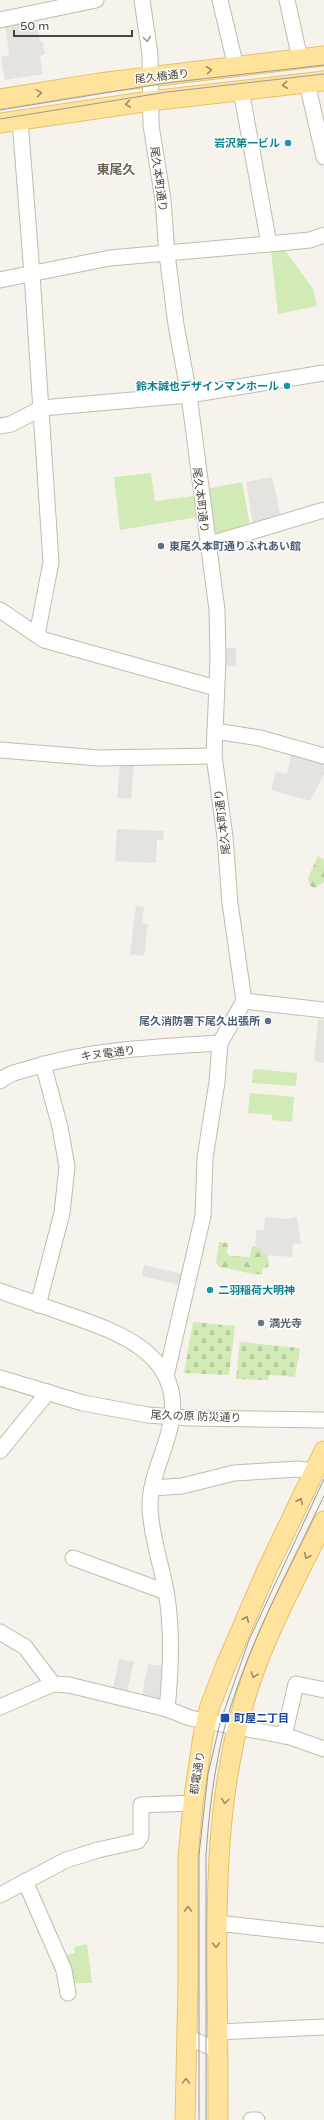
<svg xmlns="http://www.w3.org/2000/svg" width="324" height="2120" viewBox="0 0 324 2120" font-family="'Varela Round','Noto Sans JP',sans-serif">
  <defs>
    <pattern id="forest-firs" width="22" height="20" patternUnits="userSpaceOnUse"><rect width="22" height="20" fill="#d2eab5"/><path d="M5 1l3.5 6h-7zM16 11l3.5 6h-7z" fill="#b6ca9c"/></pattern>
    <pattern id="cemetery-stones" width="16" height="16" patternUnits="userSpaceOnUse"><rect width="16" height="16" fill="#d2eab5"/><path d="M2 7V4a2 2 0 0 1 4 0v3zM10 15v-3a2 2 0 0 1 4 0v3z" fill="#b6ca9c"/></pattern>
  </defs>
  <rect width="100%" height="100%" fill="#f6f3ec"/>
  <g fill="#d2eab5">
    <polygon points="285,250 313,289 317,306 278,314 271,252"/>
    <polygon points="151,473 155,501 194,496 198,517 120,530 114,477"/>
    <polygon points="242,482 250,526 214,535 206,489"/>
    <polygon points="253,1069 297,1073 296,1086 252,1083"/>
    <polygon points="250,1093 294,1097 292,1122 272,1120 272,1115 248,1113"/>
    <polygon points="87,1944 92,1983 74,1983 63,1956 75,1953 74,1947"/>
  </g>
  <g fill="url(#forest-firs)">
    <polygon points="318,856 324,860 324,882 315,888 310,886 308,878"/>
    <path d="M219 1242 228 1243 227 1253 229 1256 250 1257 252 1246C268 1247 269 1252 268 1268H263L262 1274C252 1276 234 1268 221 1268L216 1263Z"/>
  </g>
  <g fill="url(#cemetery-stones)">
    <polygon points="193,1322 235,1326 229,1375 184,1373"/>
    <polygon points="240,1342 300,1348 295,1377 269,1375 268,1380 236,1379"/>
  </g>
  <g fill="#e5e3e0">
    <polygon points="36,18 40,41 43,43 45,54 40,56 43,74 5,80 1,57 9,55 5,23"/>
    <polygon points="272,477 281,518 253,525 246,482"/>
    <rect x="225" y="648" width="11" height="18"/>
    <polygon points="291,755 324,763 324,774 310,801 271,790 276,772 287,774"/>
    <polygon points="120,763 134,764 131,799 117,798"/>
    <polygon points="117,829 164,831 163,840 157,840 156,863 115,861"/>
    <polygon points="136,906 144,907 142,923 148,924 144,956 130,954"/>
    <polygon points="318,1019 324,1020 324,1063 314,1061"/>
    <polygon points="265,1217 285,1219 297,1217 301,1244 293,1243 292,1257 266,1255 255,1245 257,1230 264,1230"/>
    <polygon points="144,1265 182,1274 180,1285 142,1276"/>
    <polygon points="119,1659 134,1662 127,1691 113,1688"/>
    <polygon points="148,1664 164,1666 161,1699 142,1694"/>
  </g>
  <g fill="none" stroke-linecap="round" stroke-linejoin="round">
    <defs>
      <g id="minor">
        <polyline points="142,0 150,54 151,125 163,200 167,254 176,325 189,395 217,610 218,659 214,756 225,837 230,903 244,1001 220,1043 217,1082 205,1158 203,1216 166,1376"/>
        <polyline points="220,0 236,67"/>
        <polyline points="287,0 300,59"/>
        <polyline points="0,20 96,0"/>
        <polyline points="307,83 324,157"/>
        <polyline points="241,90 269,244"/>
        <polyline points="20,120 32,274 51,562 37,635"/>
        <polyline points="0,280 110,258 269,244 310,240 324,235"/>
        <polyline points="0,426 11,424 42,408 189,395 324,373"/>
        <polyline points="207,545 324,510"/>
        <polyline points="0,610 44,640 216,688"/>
        <polyline points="215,731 260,738 324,756"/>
        <polyline points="0,750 99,758 214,756"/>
        <polyline points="244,1001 324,1010"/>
        <path d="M0 1081C9 1073 20 1071 31 1068 93 1049 156 1047 220 1043"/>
        <path d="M0 1291C22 1299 44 1306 66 1314 115 1331 180 1352 172 1417 168 1448 149 1477 150 1508 151 1536 161 1563 166 1591 173 1630 171 1670 167 1709"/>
        <polyline points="38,1305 62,1213 67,1167 60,1127 43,1064"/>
        <polyline points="0,1378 83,1403 148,1415 189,1418 324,1420"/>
        <polyline points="0,1451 48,1392"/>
        <polyline points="152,1488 182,1486 234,1473 298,1469 314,1471"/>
        <polyline points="73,1558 166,1592"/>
        <polyline points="0,1632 25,1647 53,1684"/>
        <polyline points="0,1707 53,1684 69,1685 167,1709 190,1718 290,1737 324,1749"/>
        <polyline points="284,1736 296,1684 324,1690"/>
        <polyline points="25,1881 64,1970 68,1993"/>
        <polyline points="0,1895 66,1860 98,1850 138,1841 141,1836 141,1805 193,1803"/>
        <polyline points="217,1923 324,1935"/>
        <polyline points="217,2032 324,2027"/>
        <polyline points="187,2037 217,2050"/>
        <polyline points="251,2120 257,2120"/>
      </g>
      <g id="major">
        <polyline points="0,99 99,83 324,56"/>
        <polyline points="0,123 150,101 324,81"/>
        <polyline points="185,2120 188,1984 188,1858 193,1803 203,1736 210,1706 226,1665 266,1572 324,1451"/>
        <path d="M218 2120C218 2075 218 2031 217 1986 216 1892 217 1797 243 1706 261 1641 295 1581 324 1521"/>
      </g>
    </defs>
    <use href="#minor" stroke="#c2bbae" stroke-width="17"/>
    <use href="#major" stroke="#e6c16a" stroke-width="21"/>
    <use href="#minor" stroke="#fff" stroke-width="15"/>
    <use href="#major" stroke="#ffe39c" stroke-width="19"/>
    <g stroke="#9a9a9a" stroke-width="1">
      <polyline points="0,110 166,83 324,65"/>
      <polyline points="0,119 167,92 324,74"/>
      <polyline points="199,2120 199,1855 208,1774 220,1723 249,1640 324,1479"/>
      <path d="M206 2120V1855C209 1812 214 1769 225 1726 247 1646 288 1571 324 1496"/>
    </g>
  </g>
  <defs><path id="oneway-chevron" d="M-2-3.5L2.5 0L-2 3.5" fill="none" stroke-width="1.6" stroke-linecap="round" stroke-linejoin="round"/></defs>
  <use stroke="#9c9892" href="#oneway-chevron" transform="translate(147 39) rotate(82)"/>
  <g stroke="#9c8c66">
    <use href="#oneway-chevron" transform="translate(209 70) rotate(-7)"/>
    <use href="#oneway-chevron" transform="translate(285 85) rotate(174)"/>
    <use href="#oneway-chevron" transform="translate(39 93) rotate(-9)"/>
    <use href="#oneway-chevron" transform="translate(128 104) rotate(172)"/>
    <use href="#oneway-chevron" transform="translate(300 1501) rotate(-65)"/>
    <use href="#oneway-chevron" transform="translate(307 1556) rotate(116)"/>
    <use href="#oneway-chevron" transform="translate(246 1619) rotate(-67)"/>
    <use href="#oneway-chevron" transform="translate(254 1675) rotate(109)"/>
    <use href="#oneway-chevron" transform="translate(225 1801) rotate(97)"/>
    <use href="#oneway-chevron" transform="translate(188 1909) rotate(-90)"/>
    <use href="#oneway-chevron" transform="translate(216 1945) rotate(89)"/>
    <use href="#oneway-chevron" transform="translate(186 2081) rotate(-89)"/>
  </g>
  <g fill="#0f9aa8" stroke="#fff" stroke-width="1.5">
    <circle cx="288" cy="143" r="4"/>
    <circle cx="287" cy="386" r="4"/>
    <circle cx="210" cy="1290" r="4"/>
  </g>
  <g fill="#5c6f8a" stroke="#fff" stroke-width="1.5">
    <circle cx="161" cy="546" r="4"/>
    <circle cx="268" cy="1021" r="4"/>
  </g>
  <circle fill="#6b7280" stroke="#fff" stroke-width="1.5" cx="261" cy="1323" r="4"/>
  <rect fill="#1a4fb4" stroke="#fff" stroke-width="1.5" x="220" y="1713" width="10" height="10" rx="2"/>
  <g text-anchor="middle" stroke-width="3" stroke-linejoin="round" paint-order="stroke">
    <g font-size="11" fill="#4b4439" stroke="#fff">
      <text transform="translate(162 76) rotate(-7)" y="4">尾久橋通り</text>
      <text transform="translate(159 179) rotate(82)" y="4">尾久本町通り</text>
      <text transform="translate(201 500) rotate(83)" y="4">尾久本町通り</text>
      <text transform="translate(222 822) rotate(-97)" y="4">尾久本町通り</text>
      <text transform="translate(108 1053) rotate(-7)" y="4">キヌ電通り</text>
      <text transform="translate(196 1416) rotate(2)" y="4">尾久の原 防災通り</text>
      <text transform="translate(197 1773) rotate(-81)" y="4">都電通り</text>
    </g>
    <g font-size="11" font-weight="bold" fill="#0d838f" stroke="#fff" text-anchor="end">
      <text x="280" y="147">岩沢第一ビル</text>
      <text x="279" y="390">鈴木誠也デザインマンホール</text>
      <text x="218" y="1294" text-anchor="start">二羽稲荷大明神</text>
    </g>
    <g font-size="11" font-weight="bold" fill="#4e5e75" stroke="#fff" text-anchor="start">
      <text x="169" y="550">東尾久本町通りふれあい館</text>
      <text x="260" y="1025" text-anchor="end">尾久消防署下尾久出張所</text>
    </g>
    <g font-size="11" font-weight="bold" fill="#5b616d" stroke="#fff" text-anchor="start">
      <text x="269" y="1327">満光寺</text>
    </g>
    <g font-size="11" font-weight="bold" fill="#164399" stroke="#fff" text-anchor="start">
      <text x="234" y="1722">町屋二丁目</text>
    </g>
    <g font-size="13" font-weight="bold" fill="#6e6250" stroke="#fff">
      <text x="116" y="174">東尾久</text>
    </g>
  </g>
  <path d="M14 30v6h118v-6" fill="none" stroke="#4b4439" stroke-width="2"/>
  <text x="20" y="30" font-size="12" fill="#4b4439" stroke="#ffffff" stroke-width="3" paint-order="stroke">50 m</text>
</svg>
